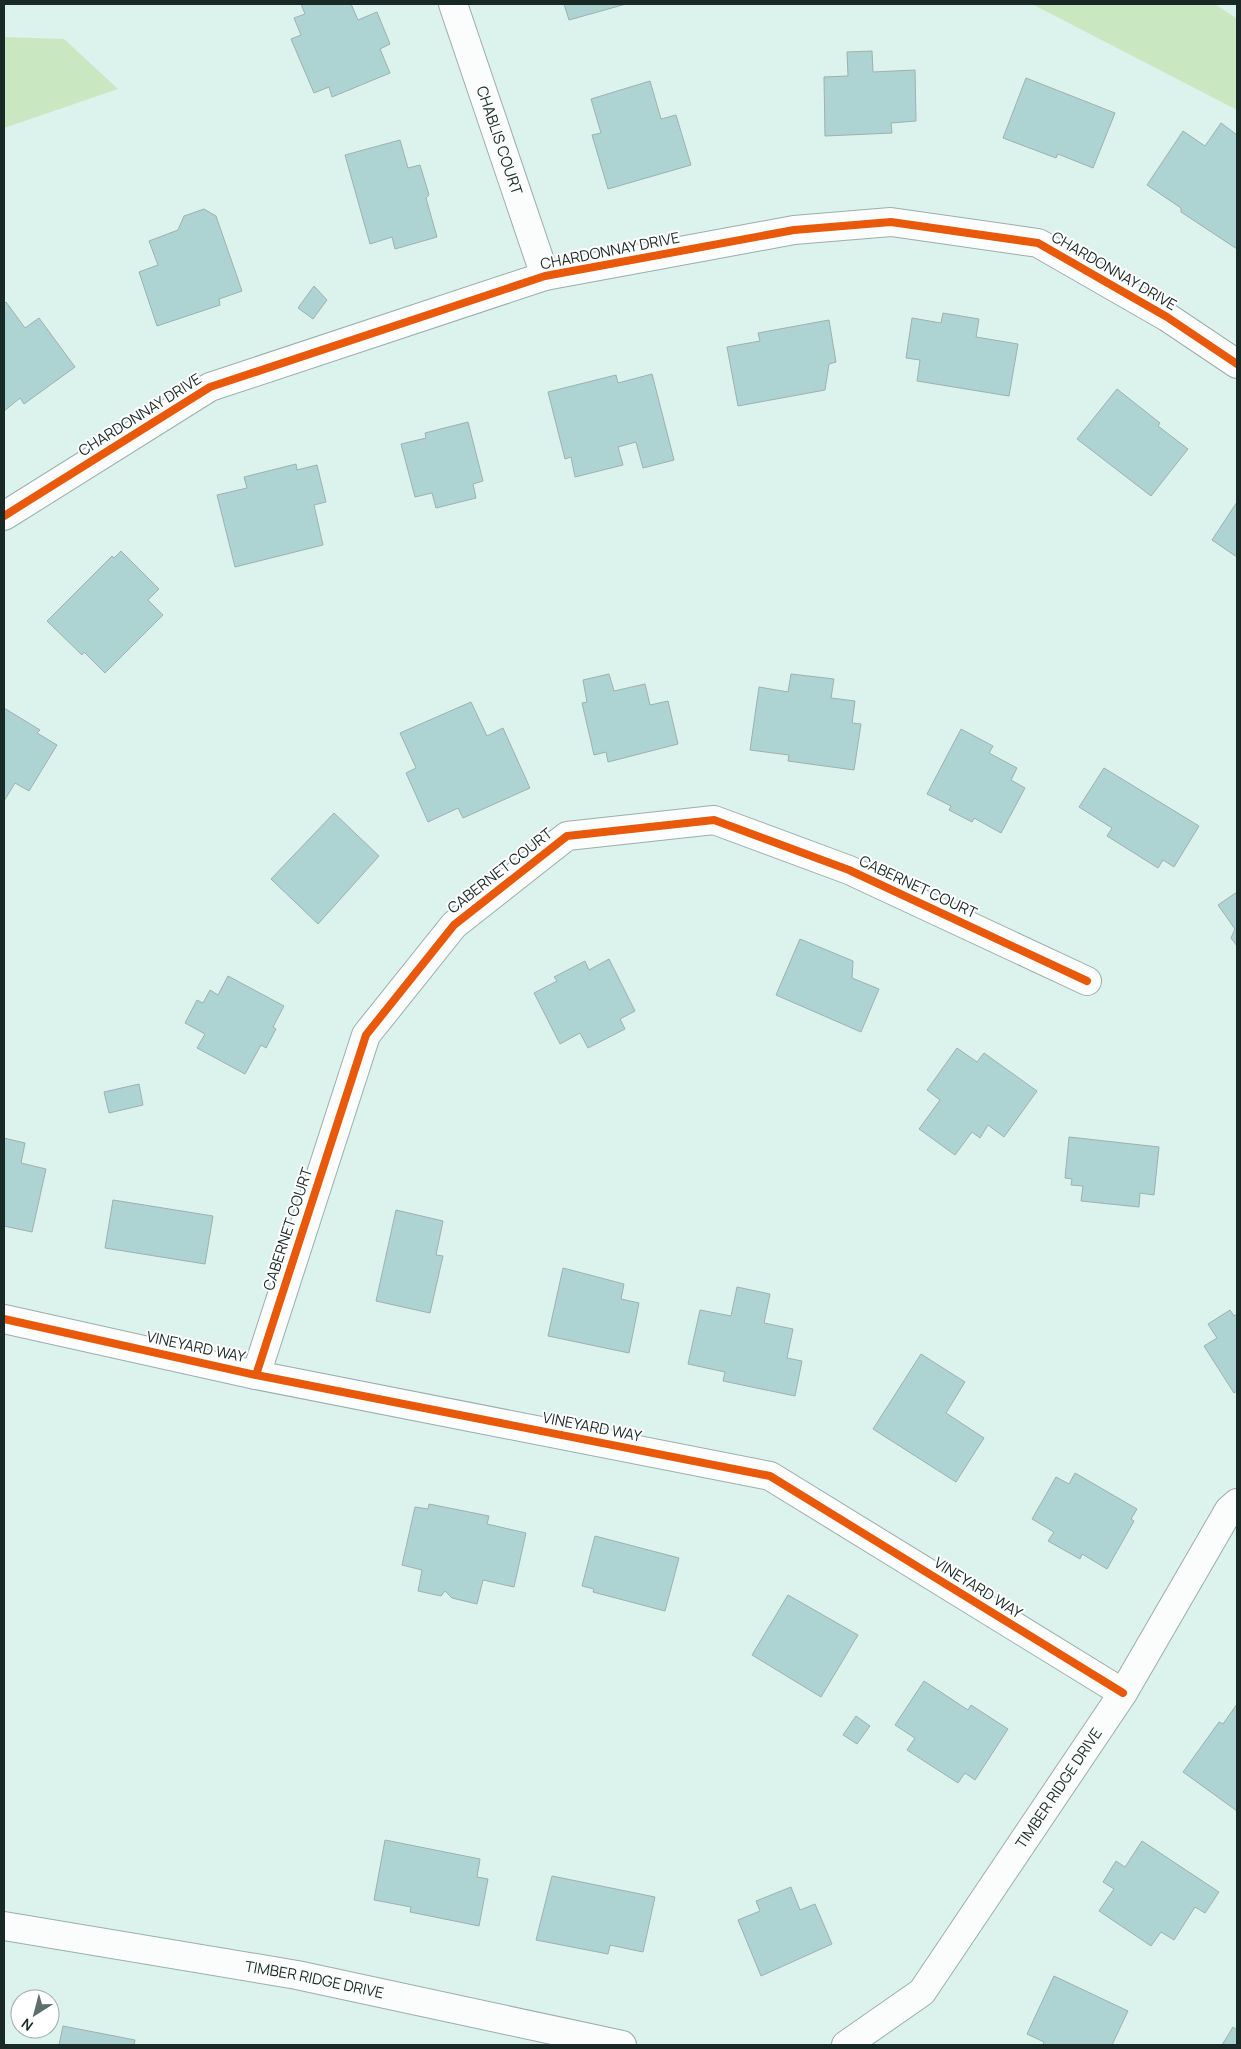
<svg xmlns="http://www.w3.org/2000/svg" width="1241" height="2049" viewBox="0 0 1241 2049" font-family="Manrope,sans-serif">
  <rect width="100%" height="100%" fill="#dbf2ed"/>
  <g fill="#c9e8c1">
    <polygon points="1032,4 1215,4 1237,19 1237,110"/>
    <polygon points="4,37 64,39 118,89 4,128"/>
  </g>
  <g fill="#add3d3" stroke="#9eb1af">
    <polygon points="301,4 351,4 358,20 377,12 390,44 380,49 390,73 332,97 329,87 314,93 291,39 301,35 294,18 305,14"/>
    <polygon points="564,4 626,4 569,20"/>
    <polygon points="872,51 873,72 915,70 916,121 891,123 892,133 825,136 824,77 848,76 847,52"/>
    <polygon points="1026,78 1115,113 1093,168 1058,154 1056,158 1003,138"/>
    <polygon points="650,81 661,119 676,115 691,165 608,189 592,135 601,133 591,99"/>
    <polygon points="1221,123 1237,135 1237,249 1181,212 1181,208 1147,185 1183,131 1205,146"/>
    <polygon points="400,140 408,168 420,165 429,195 426,198 437,237 395,249 392,237 370,244 345,155"/>
    <polygon points="204,209 216,216 242,291 219,299 220,305 157,326 139,272 158,265 149,241 178,230 184,216"/>
    <polygon points="314,286 327,300 313,319 298,308"/>
    <polygon points="6,302 25,328 39,318 75,367 24,404 20,398 4,411 4,304"/>
    <polygon points="943,313 979,319 976,337 1018,344 1009,396 917,381 920,360 906,358 912,318 941,323"/>
    <polygon points="829,320 836,362 829,364 825,390 738,406 727,347 760,341 758,333"/>
    <polygon points="652,374 674,460 643,468 636,442 618,447 623,465 575,477 571,457 565,459 548,392 616,375 618,383"/>
    <polygon points="1117,389 1160,423 1158,426 1188,449 1151,496 1077,439"/>
    <polygon points="468,422 483,481 473,484 476,498 436,508 432,493 415,497 401,444 426,438 425,433"/>
    <polygon points="296,464 297,470 317,465 326,502 314,505 323,545 235,567 217,495 247,488 244,477"/>
    <polygon points="1237,502 1237,557 1212,540"/>
    <polygon points="121,551 159,589 148,600 163,615 105,673 84,652 82,655 47,621 112,556 114,558"/>
    <polygon points="609,674 614,691 645,684 650,705 668,701 678,744 608,762 606,752 594,755 582,703 587,702 583,680"/>
    <polygon points="791,674 834,679 831,698 855,701 852,723 861,724 854,770 788,761 789,755 750,750 759,687 788,692"/>
    <polygon points="471,702 487,736 503,728 530,788 463,818 458,808 428,822 406,773 416,768 400,733"/>
    <polygon points="4,708 40,730 37,733 57,745 29,791 15,783 4,801"/>
    <polygon points="961,729 993,746 989,753 1017,768 1011,780 1025,788 1001,833 974,818 972,822 949,810 951,806 927,794"/>
    <polygon points="1104,768 1199,826 1174,867 1163,860 1158,868 1107,836 1112,828 1079,807"/>
    <polygon points="334,813 379,856 318,924 271,879"/>
    <polygon points="1237,892 1237,946 1231,938 1235,929 1218,905"/>
    <polygon points="800,939 853,961 852,978 879,989 861,1032 776,995"/>
    <polygon points="609,959 635,1011 620,1019 625,1029 588,1048 580,1033 560,1044 534,993 557,981 554,977 585,961 589,970"/>
    <polygon points="228,976 284,1006 273,1027 276,1029 266,1048 261,1045 245,1074 197,1048 205,1034 185,1023 197,1000 203,1003 210,990 218,995"/>
    <polygon points="957,1048 977,1062 984,1053 1037,1091 1004,1137 988,1125 980,1138 972,1132 955,1155 919,1129 940,1100 927,1090"/>
    <polygon points="139,1084 143,1105 109,1113 104,1092"/>
    <polygon points="1069,1137 1159,1147 1154,1195 1140,1193 1139,1207 1081,1201 1083,1186 1071,1185 1072,1179 1065,1178"/>
    <polygon points="4,1138 25,1143 21,1163 46,1169 32,1232 4,1226"/>
    <polygon points="113,1200 213,1216 205,1264 105,1248"/>
    <polygon points="396,1210 443,1221 436,1255 443,1256 430,1313 376,1301"/>
    <polygon points="563,1268 624,1284 621,1299 639,1303 629,1353 548,1336"/>
    <polygon points="737,1287 770,1294 764,1323 793,1329 787,1358 802,1361 795,1396 723,1381 725,1372 688,1364 700,1310 731,1316"/>
    <polygon points="1230,1310 1234,1316 1237,1314 1237,1391 1234,1393 1204,1346 1217,1338 1208,1324"/>
    <polygon points="921,1354 965,1382 946,1413 984,1438 956,1482 873,1429"/>
    <polygon points="1075,1473 1137,1509 1131,1519 1134,1521 1107,1569 1082,1554 1080,1559 1048,1541 1054,1532 1032,1519 1056,1477 1069,1484"/>
    <polygon points="429,1504 489,1516 487,1524 526,1533 514,1587 483,1580 477,1604 452,1598 445,1591 441,1596 418,1591 422,1570 402,1565 415,1507 428,1509"/>
    <polygon points="595,1536 679,1558 665,1611 593,1592 594,1589 582,1586"/>
    <polygon points="788,1595 858,1635 821,1697 752,1655"/>
    <polygon points="924,1681 968,1710 971,1705 1008,1729 975,1780 965,1773 958,1783 907,1750 915,1738 895,1725"/>
    <polygon points="1237,1704 1237,1811 1183,1772 1219,1722 1223,1724"/>
    <polygon points="856,1716 870,1726 857,1744 843,1735"/>
    <polygon points="385,1840 480,1859 477,1877 488,1879 479,1926 410,1912 411,1907 374,1900"/>
    <polygon points="1142,1841 1219,1892 1205,1913 1195,1907 1174,1940 1161,1932 1151,1946 1099,1911 1114,1889 1103,1882 1116,1861 1125,1867"/>
    <polygon points="552,1876 655,1897 643,1952 610,1945 608,1954 536,1940"/>
    <polygon points="791,1887 800,1910 815,1904 832,1944 761,1976 738,1920 760,1911 756,1901"/>
    <polygon points="1054,1976 1128,2011 1112,2045 1043,2045 1044,2042 1027,2034"/>
    <polygon points="63,2026 135,2040 134,2045 59,2045"/>
    <polygon points="1233,2027 1237,2030 1237,2045 1222,2045"/>
  </g>
  <g fill="none" stroke-linecap="round" stroke-linejoin="round">
    <defs>
      <g id="street">
        <path id="s1" d="M453 4 545 276"/>
        <polyline points="4,516 210,387 545,276 794,230 891,222 1038,243 1167,317 1237,364"/>
        <polyline points="4,1319 256,1375 770,1476 1123,1693"/>
        <polyline points="256,1375 366,1035 454,925 567,836 714,820 849,870 1087,981"/>
        <path id="s2" d="M4 1926 297 1975 622 2045"/>
        <path id="s3" d="M846 2045 922 1992 1123 1693 1229 1510 1237 1503"/>
      </g>
    </defs>
    <use href="#street" stroke="#9caeaa" stroke-width="30"/>
    <use href="#street" stroke="#fafdfc" stroke-width="28"/>
    <defs>
      <g id="cycleway">
        <polyline points="4,516 210,387 545,276 794,230 891,222 1038,243 1167,317 1237,364"/>
        <polyline points="4,1319 256,1375 770,1476 1123,1693"/>
        <polyline points="256,1375 366,1035 454,925 567,836 714,820 849,870 1087,981"/>
      </g>
    </defs>
    <use href="#cycleway" stroke="#fff" stroke-width="11"/>
    <use href="#cycleway" stroke="#e8590c" stroke-width="8"/>
  </g>
  <g text-anchor="middle" stroke-width="4" stroke-linejoin="round" paint-order="stroke">
    <g font-size="15" fill="#192926" stroke="#fff">
      <text dy="5" stroke="none"><textPath href="#s1" startOffset="144">CHABLIS COURT</textPath></text>
      <text transform="translate(610 251) rotate(-11)" y="5">CHARDONNAY DRIVE</text>
      <text transform="translate(1114 271) rotate(30)" y="5">CHARDONNAY DRIVE</text>
      <text transform="translate(140 415) rotate(-32)" y="5">CHARDONNAY DRIVE</text>
      <text transform="translate(500 871) rotate(-38)" y="5">CABERNET COURT</text>
      <text transform="translate(918 887) rotate(25)" y="5">CABERNET COURT</text>
      <text transform="translate(288 1229) rotate(-72)" y="5">CABERNET COURT</text>
      <text transform="translate(196 1347) rotate(12)" y="5">VINEYARD WAY</text>
      <text transform="translate(592 1427) rotate(11)" y="5">VINEYARD WAY</text>
      <text transform="translate(978 1588) rotate(32)" y="5">VINEYARD WAY</text>
      <text dy="5" stroke="none"><textPath href="#s3" startOffset="338">TIMBER RIDGE DRIVE</textPath></text>
      <text dy="5" stroke="none"><textPath href="#s2" startOffset="315">TIMBER RIDGE DRIVE</textPath></text>
    </g>
  </g>
  <rect width="1241" height="2049" fill="none" stroke="#192926" stroke-width="10"/>
  <g transform="translate(35 2014) rotate(216)"><circle r="24" fill="#ffffff" stroke="#a3a9a8"/>
  <path d="M0-4L9 19L0 12L-9 19Z" fill="#5d6f6c"/>
  <text y="-8" font-size="14" font-weight="bold" text-anchor="middle" fill="#192926">N</text>
  </g>
</svg>
